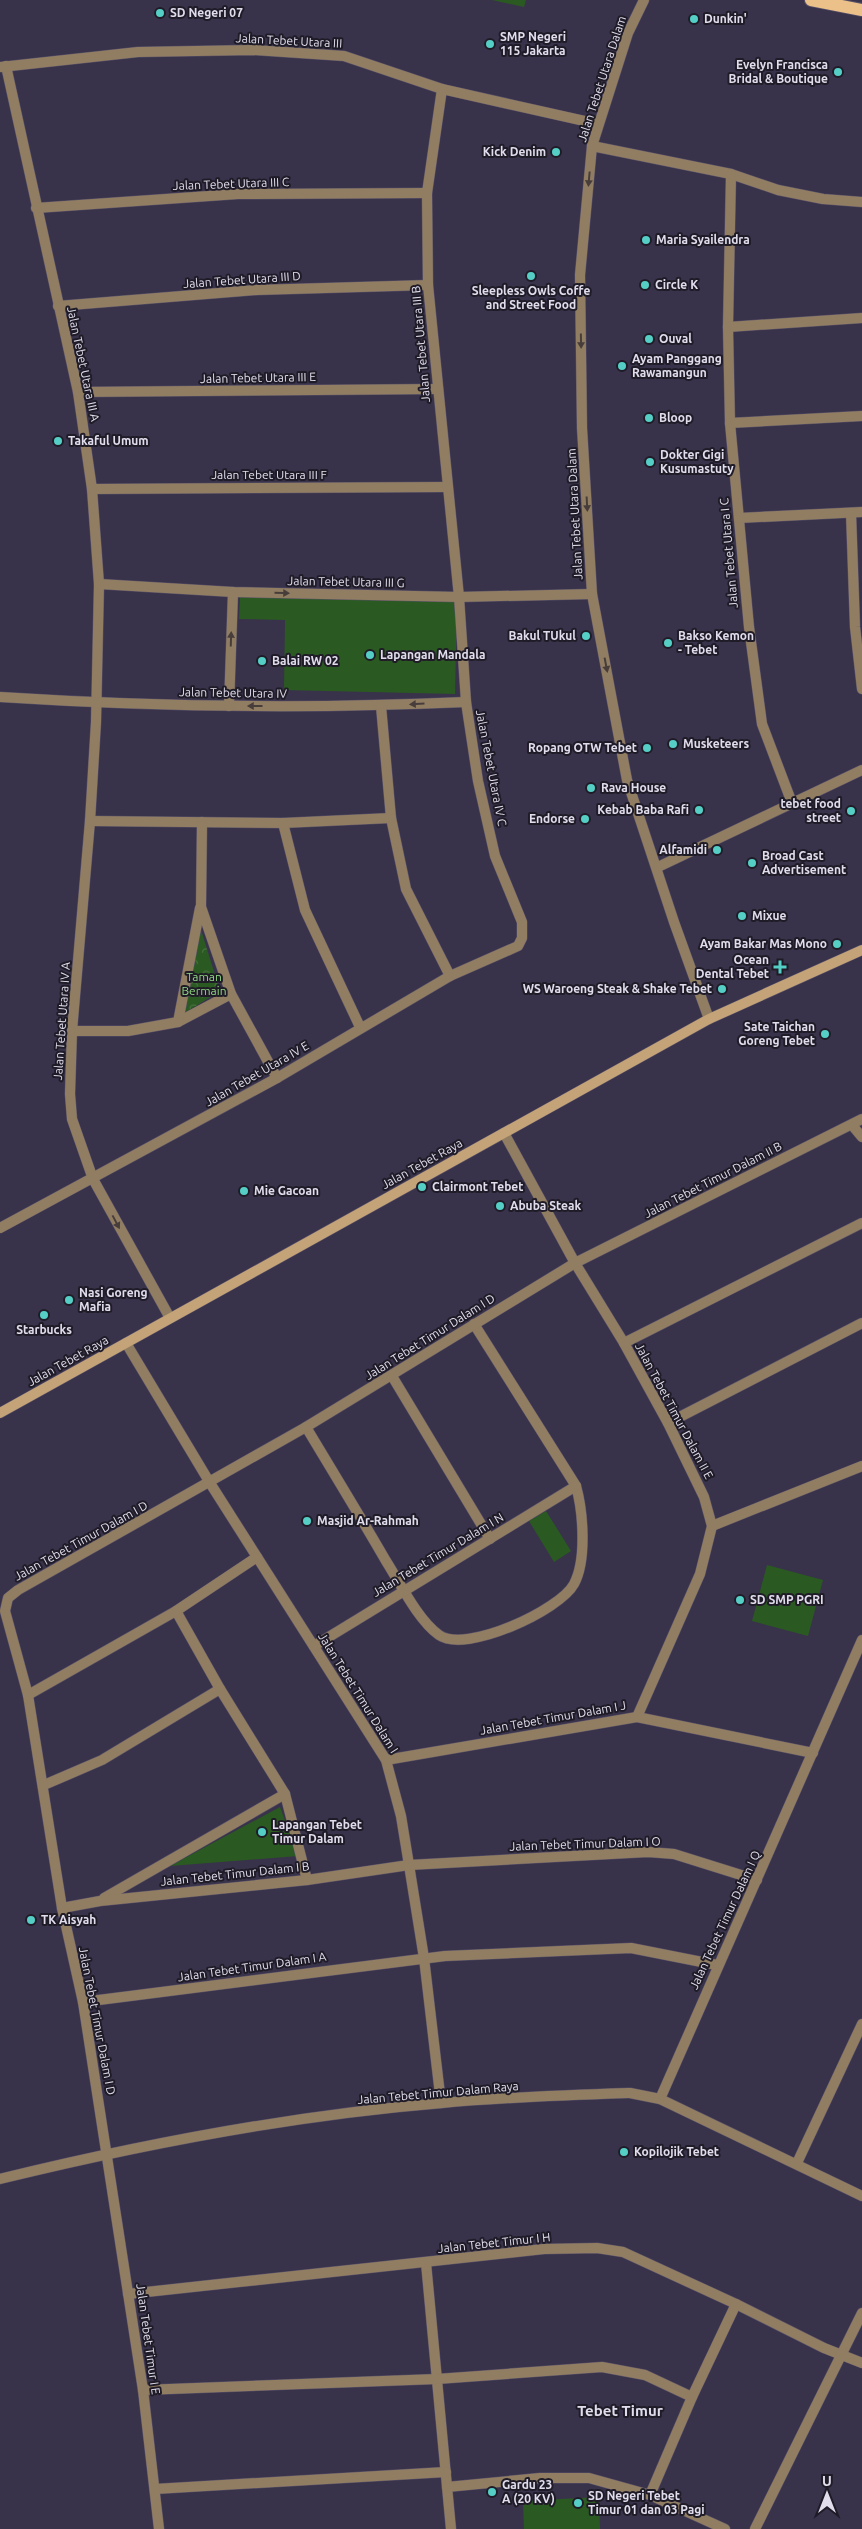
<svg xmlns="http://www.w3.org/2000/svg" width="862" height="2529" viewBox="0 0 862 2529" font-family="Ubuntu,sans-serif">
  <defs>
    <pattern id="park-crowns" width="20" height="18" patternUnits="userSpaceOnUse" patternTransform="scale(1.25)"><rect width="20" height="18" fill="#2a5a21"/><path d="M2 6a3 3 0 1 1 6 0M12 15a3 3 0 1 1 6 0" fill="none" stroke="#497142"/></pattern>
  </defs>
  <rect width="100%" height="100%" fill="#39324b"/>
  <g fill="#2a5a21">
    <polygon points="492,0 526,0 524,7"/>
    <polygon points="240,597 457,602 455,694 284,690 285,620 239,619"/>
    <polygon points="546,1511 571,1551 554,1562 529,1521"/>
    <polygon points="767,1565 823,1580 808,1636 752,1621"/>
    <polygon points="280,1807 298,1856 170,1866"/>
    <polygon points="599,2497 600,2529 524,2529 523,2501"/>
  </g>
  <polygon fill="url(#park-crowns)" points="201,930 220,991 183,1014"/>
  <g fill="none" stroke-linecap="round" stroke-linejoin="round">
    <defs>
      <g id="minor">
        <polyline points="6,66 78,392 92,489 99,584 96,722 90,821 72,1031 70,1094 72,1119 93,1179 170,1318"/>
        <polyline points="1,67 138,52 253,50 344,56 442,89 598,124"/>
        <polyline points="592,146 731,174 778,190 823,199 862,202"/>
        <polyline points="731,174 728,327 730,423 749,627 762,724 792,803"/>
        <polyline points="36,208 238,194 427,193"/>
        <polyline points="58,306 257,290 428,285"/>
        <polyline points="728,327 862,318"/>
        <polyline points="78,392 438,389"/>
        <polyline points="730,423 862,416"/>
        <polyline points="92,489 447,487"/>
        <polyline points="851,513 855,627 862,689"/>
        <polyline points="739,518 862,512"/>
        <polyline points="99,584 233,592 459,597 592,594"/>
        <path d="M0 697C155 707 311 709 466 702"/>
        <polyline points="229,706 233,592"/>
        <polyline points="381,706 391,818 406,889 450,976"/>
        <polyline points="90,821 283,823 391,818"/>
        <polyline points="202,822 201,907 231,994 277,1078"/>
        <polyline points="283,823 305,910 360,1027"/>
        <polyline points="658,867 862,770"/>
        <polyline points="178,1022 231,994"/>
        <polyline points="72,1031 128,1031 178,1022 200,908"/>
        <polyline points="852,1125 862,1137"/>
        <polyline points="504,1133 575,1263 624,1343 668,1423 704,1497 712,1526 700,1574 637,1717"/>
        <polyline points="0,1228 277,1078 450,976 518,946 522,938 522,922 495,856 478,781 466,702 459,597 428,285 427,193 442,89"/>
        <polyline points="126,1343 210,1483 386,1760 401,1816 409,1865 424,1958 441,2103"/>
        <polyline points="624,1343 862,1223"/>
        <polyline points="392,1376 490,1539"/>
        <polyline points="668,1423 862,1323"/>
        <path d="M306 1427C333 1472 360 1516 386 1561 400 1583 418 1620 439 1635 466 1654 560 1610 574 1584 587 1560 583 1511 576 1486L474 1324"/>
        <polyline points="712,1526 862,1466"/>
        <polyline points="176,1611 220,1689 285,1794 307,1880"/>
        <polyline points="314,1646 576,1486"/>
        <polyline points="28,1695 176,1611 257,1557"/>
        <polyline points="386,1760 637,1717 813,1753"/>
        <polyline points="44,1785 102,1760 220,1689"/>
        <polyline points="104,1898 285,1794"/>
        <polyline points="62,1908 100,1901 307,1880 409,1865 648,1852 674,1854 757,1880"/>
        <polyline points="83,2002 445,1956 631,1948 717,1965"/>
        <polyline points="660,2099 862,1640"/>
        <polyline points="426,2263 451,2529"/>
        <polyline points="128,2294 544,2249 597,2248 623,2252 736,2304 824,2348 862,2363"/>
        <polyline points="143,2390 437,2379 602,2367 645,2375 692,2397"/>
        <polyline points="447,2487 540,2478 589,2478 650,2495 725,2529"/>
        <polyline points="155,2489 446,2472"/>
        <polyline points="650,2495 692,2397 736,2304"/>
        <polyline points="159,2529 143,2390 83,2002 62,1908 28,1695 5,1611 8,1598 18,1590 306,1427 575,1263 862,1119"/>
        <polyline points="755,2529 862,2313"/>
      </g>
      <g id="tertiary">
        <polyline points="644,0 628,33 592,146 580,275 582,428 592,594 627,780 674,922 709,1019"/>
        <polyline points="797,2163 862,2024"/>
        <path d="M0 2179C143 2144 295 2115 442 2103 505 2097 568 2095 630 2093L660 2099 862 2196"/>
      </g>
      <polyline id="secondary" points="0,1413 709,1019 862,950"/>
      <polyline id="primary" points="811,0 862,10"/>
    </defs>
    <use href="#minor" stroke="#575168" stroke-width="11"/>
    <use href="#tertiary" stroke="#575168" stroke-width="11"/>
    <use href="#secondary" stroke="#575168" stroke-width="11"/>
    <use href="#primary" stroke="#575168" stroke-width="14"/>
    <use href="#minor" stroke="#917d62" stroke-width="10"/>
    <use href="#tertiary" stroke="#917d62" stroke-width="10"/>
    <use href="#secondary" stroke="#c4a378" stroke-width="10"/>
    <use href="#primary" stroke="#ecc189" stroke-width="12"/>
  </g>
  <defs><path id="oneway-solid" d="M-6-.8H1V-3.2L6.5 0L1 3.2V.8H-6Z" transform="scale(1.25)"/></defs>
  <g fill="#473e3c">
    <use href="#oneway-solid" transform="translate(589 179) rotate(95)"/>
    <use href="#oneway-solid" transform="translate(581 341) rotate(89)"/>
    <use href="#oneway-solid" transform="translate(587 504) rotate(87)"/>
    <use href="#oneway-solid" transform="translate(282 593) rotate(1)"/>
    <use href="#oneway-solid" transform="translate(231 639) rotate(-88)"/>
    <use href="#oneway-solid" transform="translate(606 665) rotate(79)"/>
    <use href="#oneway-solid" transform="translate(417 704) rotate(177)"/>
    <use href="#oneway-solid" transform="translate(255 706) rotate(-180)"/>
    <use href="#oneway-solid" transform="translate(116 1222) rotate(62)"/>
  </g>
  <g fill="#55cec6" stroke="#1f1c27" stroke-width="2">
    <circle cx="160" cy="13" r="5"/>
    <circle cx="694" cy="19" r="5"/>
    <circle cx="490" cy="44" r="5"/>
    <circle cx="838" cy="72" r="5"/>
    <circle cx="556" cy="152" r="5"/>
    <circle cx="646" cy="240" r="5"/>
    <circle cx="531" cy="276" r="5"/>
    <circle cx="645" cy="285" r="5"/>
    <circle cx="649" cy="339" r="5"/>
    <circle cx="622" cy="366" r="5"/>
    <circle cx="649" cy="418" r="5"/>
    <circle cx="58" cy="441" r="5"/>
    <circle cx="650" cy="462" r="5"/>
    <circle cx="586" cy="636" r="5"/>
    <circle cx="668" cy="643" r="5"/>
    <circle cx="370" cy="655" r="5"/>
    <circle cx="262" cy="661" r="5"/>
    <circle cx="673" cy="744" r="5"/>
    <circle cx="647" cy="748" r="5"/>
    <circle cx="591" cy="788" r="5"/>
    <circle cx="699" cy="810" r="5"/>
    <circle cx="851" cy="811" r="5"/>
    <circle cx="585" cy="819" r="5"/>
    <circle cx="717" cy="850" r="5"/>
    <circle cx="752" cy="863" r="5"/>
    <circle cx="742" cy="916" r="5"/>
    <circle cx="837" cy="944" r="5"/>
    <path d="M777.5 959.5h5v5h5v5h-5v5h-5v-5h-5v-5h5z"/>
    <circle cx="722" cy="989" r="5"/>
    <circle cx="825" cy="1034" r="5"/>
    <circle cx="422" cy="1187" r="5"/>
    <circle cx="244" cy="1191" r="5"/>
    <circle cx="500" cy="1206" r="5"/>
    <circle cx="69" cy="1300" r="5"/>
    <circle cx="44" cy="1315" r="5"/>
    <circle cx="307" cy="1521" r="5"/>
    <circle cx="740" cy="1600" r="5"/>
    <circle cx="262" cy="1832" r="5"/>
    <circle cx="31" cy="1920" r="5"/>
    <circle cx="624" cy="2152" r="5"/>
    <circle cx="492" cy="2492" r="5"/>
    <circle cx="578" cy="2503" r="5"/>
  </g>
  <g text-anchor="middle" stroke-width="4" stroke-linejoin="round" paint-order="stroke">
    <g font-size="12" font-weight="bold" fill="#e1dded" stroke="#1f1c27" text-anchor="start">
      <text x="170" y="17">SD Negeri 07</text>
      <text x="704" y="23">Dunkin'</text>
      <text x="500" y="41">SMP Negeri<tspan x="500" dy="14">115 Jakarta</tspan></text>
      <text x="828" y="69" text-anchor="end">Evelyn Francisca<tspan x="828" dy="14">Bridal &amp; Boutique</tspan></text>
      <text x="546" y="156" text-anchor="end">Kick Denim</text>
      <text x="656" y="244">Maria Syailendra</text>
      <text x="655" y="289">Circle K</text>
      <text x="531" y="295" text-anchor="middle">Sleepless Owls Coffe<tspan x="531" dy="14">and Street Food</tspan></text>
      <text x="659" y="343">Ouval</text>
      <text x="632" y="363">Ayam Panggang<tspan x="632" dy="14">Rawamangun</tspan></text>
      <text x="659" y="422">Bloop</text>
      <text x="68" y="445">Takaful Umum</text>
      <text x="660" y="459">Dokter Gigi<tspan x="660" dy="14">Kusumastuty</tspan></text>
      <text x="576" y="640" text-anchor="end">Bakul TUkul</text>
      <text x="678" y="640">Bakso Kemon<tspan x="678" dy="14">- Tebet</tspan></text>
      <text x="380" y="659">Lapangan Mandala</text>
      <text x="272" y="665">Balai RW 02</text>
      <text x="683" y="748">Musketeers</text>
      <text x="637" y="752" text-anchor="end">Ropang OTW Tebet</text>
      <text x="601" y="792">Rava House</text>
      <text x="841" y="808" text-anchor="end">tebet food<tspan x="841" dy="14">street</tspan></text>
      <text x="689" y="814" text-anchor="end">Kebab Baba Rafi</text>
      <text x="575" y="823" text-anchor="end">Endorse</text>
      <text x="707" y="854" text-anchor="end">Alfamidi</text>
      <text x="762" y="860">Broad Cast<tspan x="762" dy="14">Advertisement</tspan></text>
      <text x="752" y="920">Mixue</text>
      <text x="827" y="948" text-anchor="end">Ayam Bakar Mas Mono</text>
      <text x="769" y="964" text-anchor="end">Ocean<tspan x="769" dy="14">Dental Tebet</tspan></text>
      <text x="712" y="993" text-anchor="end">WS Waroeng Steak &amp; Shake Tebet</text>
      <text x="815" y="1031" text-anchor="end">Sate Taichan<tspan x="815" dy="14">Goreng Tebet</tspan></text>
      <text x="432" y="1191">Clairmont Tebet</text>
      <text x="254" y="1195">Mie Gacoan</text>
      <text x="510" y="1210">Abuba Steak</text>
      <text x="79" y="1297">Nasi Goreng<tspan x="79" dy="14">Mafia</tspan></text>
      <text x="44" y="1334" text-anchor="middle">Starbucks</text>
      <text x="317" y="1525">Masjid Ar-Rahmah</text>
      <text x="750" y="1604">SD SMP PGRI</text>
      <text x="272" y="1829">Lapangan Tebet<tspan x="272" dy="14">Timur Dalam</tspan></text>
      <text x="41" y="1924">TK Aisyah</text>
      <text x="634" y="2156">Kopilojik Tebet</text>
      <text x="502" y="2489">Gardu 23<tspan x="502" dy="14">A (20 KV)</tspan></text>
      <text x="588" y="2500">SD Negeri Tebet<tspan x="588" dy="14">Timur 01 dan 03 Pagi</tspan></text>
    </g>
    <g font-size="12" fill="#e1dded" stroke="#1f1c27">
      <text transform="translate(289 41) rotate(3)" y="4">Jalan Tebet Utara III</text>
      <text transform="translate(602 79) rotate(-72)" y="4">Jalan Tebet Utara Dalam</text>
      <text transform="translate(231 184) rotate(-2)" y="4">Jalan Tebet Utara III C</text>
      <text transform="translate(242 280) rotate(-4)" y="4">Jalan Tebet Utara III D</text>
      <text transform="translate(421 344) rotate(-95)" y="4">Jalan Tebet Utara III B</text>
      <text transform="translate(83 364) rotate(78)" y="4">Jalan Tebet Utara III A</text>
      <text transform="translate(258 378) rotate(-1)" y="4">Jalan Tebet Utara III E</text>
      <text x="269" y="479">Jalan Tebet Utara III F</text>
      <text transform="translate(575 514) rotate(-93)" y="4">Jalan Tebet Utara Dalam</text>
      <text transform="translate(729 553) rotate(-95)" y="4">Jalan Tebet Utara I C</text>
      <text transform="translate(346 582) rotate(1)" y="4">Jalan Tebet Utara III G</text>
      <text transform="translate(233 693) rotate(1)" y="4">Jalan Tebet Utara IV</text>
      <text transform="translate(491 768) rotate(79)" y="4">Jalan Tebet Utara IV C</text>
      <text transform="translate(62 1021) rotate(-86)" y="4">Jalan Tebet Utara IV A</text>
      <text transform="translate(257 1074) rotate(-30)" y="4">Jalan Tebet Utara IV E</text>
      <text transform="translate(422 1164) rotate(-29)" y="4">Jalan Tebet Raya</text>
      <text transform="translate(713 1180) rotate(-27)" y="4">Jalan Tebet Timur Dalam II B</text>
      <text transform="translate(430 1337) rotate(-32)" y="4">Jalan Tebet Timur Dalam I D</text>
      <text transform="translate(68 1361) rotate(-29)" y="4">Jalan Tebet Raya</text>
      <text transform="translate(674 1411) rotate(62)" y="4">Jalan Tebet Timur Dalam II E</text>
      <text transform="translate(81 1541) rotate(-29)" y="4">Jalan Tebet Timur Dalam I D</text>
      <text transform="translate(438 1555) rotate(-31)" y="4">Jalan Tebet Timur Dalam I N</text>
      <text transform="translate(358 1693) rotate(58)" y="4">Jalan Tebet Timur Dalam I</text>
      <text transform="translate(553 1718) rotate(-10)" y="4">Jalan Tebet Timur Dalam I J</text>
      <text transform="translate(585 1844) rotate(-2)" y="4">Jalan Tebet Timur Dalam I O</text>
      <text transform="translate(235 1874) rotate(-6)" y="4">Jalan Tebet Timur Dalam I B</text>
      <text transform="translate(725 1920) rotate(-65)" y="4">Jalan Tebet Timur Dalam I Q</text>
      <text transform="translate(252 1967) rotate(-8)" y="4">Jalan Tebet Timur Dalam I A</text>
      <text transform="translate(97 2021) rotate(79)" y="4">Jalan Tebet Timur Dalam I D</text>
      <text transform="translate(438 2093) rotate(-5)" y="4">Jalan Tebet Timur Dalam Raya</text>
      <text transform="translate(494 2243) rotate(-6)" y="4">Jalan Tebet Timur I H</text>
      <text transform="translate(148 2339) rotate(82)" y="4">Jalan Tebet Timur I E</text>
    </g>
    <g font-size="12" fill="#90d583" stroke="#1f1c27">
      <text x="204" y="981">Taman<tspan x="204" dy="14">Bermain</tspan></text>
    </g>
    <g font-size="15" font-weight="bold" fill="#e1dded" stroke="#1f1c27">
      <text x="620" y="2416">Tebet Timur</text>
    </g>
  </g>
  <g transform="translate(827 2494)" stroke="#1f1c27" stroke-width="4" paint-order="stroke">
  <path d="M0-4L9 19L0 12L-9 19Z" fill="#e1dded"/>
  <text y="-8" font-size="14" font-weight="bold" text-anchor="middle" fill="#e1dded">U</text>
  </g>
</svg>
